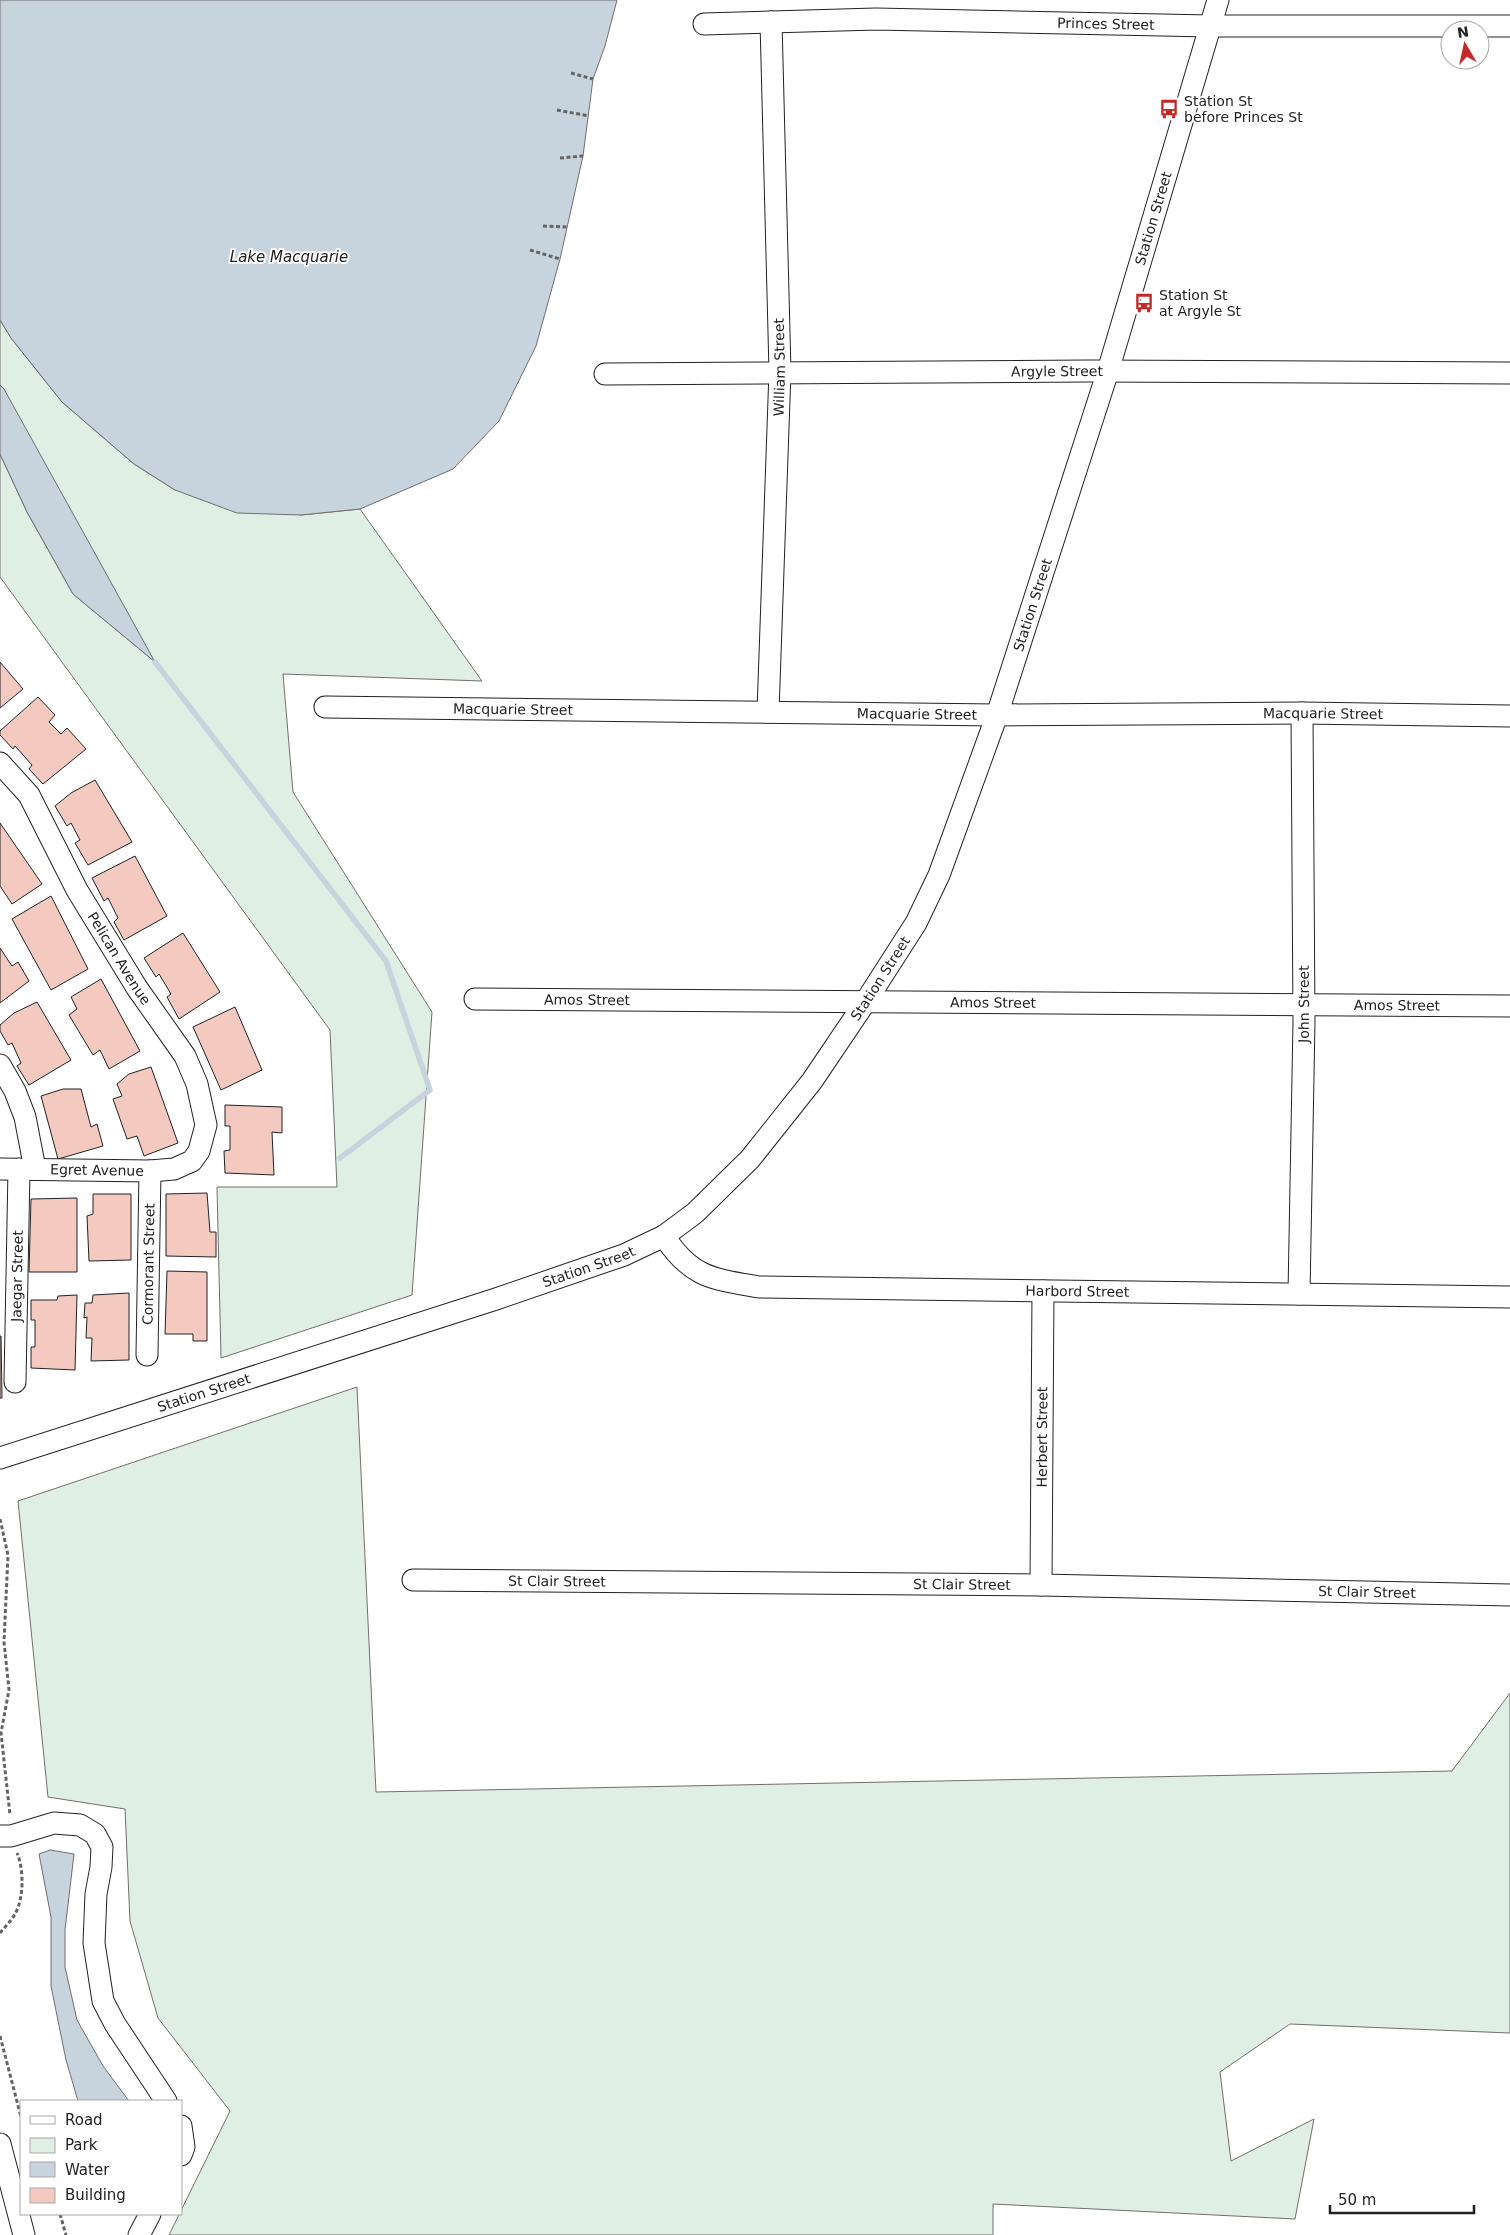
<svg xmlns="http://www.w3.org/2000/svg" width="1510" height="2235" viewBox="0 0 1510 2235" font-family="'DejaVu Sans',sans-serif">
  <rect width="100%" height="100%" fill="#fff"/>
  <g fill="#e0efe3" stroke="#6f6f6f">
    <polygon points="0,320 11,338 62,402 134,464 175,490 301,515 360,509 482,681 283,674 293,792 432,1012 412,1295 221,1358 217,1187 337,1187 330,1030 0,577 0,454 27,512 73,594 154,661 0,385"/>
    <polygon points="357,1387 376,1792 1452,1771 1510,1693 1510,2033 1290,2024 1220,2072 1231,2161 1314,2119 1295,2219 993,2204 993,2235 169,2235 230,2111 158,2018 130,1921 125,1809 48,1797 18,1501"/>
  </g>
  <g fill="#c7d3dd" stroke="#6f6f6f">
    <polygon points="0,0 617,0 605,46 593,79 583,156 560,259 536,346 499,421 453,469 360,509 301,515 237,513 175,490 134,464 62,402 11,338 0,320"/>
    <polygon points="0,385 4,389 155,662 73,594 27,512 0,454"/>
    <polygon points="50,1850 74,1854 65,1930 65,1967 77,2020 103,2066 129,2101 78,2101 66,2060 51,1986 51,1917 39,1854"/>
  </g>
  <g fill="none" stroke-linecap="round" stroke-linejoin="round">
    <polyline stroke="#c7d3dd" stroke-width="5.5" points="155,662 386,961 430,1090 340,1158"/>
  </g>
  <g fill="#f3c9c0" stroke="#222">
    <polygon points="0,662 23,689 0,708"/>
    <polygon points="38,697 55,715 49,722 61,734 67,728 86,749 43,784 29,769 32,765 15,746 13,749 0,735 0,731"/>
    <polygon points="95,780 132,842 88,865 75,843 80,840 71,823 67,826 55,806 71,793"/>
    <polygon points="0,823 42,884 12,904 0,886"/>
    <polygon points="135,856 167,916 124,940 114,922 118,918 108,898 104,901 92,878"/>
    <polygon points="51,896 88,969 51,990 12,919"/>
    <polygon points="183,933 220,992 179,1019 167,997 171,994 159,974 156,977 144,958"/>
    <polygon points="0,948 12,966 18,962 29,981 0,1003"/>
    <polygon points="101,979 140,1051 109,1069 100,1050 93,1055 69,1015 77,1009 71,997"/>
    <polygon points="37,1002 71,1060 29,1085 17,1066 21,1063 12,1043 8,1045 0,1031 0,1025 14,1013"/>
    <polygon points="235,1007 262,1070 221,1090 193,1027"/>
    <polygon points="151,1067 178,1143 144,1156 137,1136 127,1139 113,1099 122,1096 117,1084 129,1074"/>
    <polygon points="63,1089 81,1089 91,1127 97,1124 103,1146 58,1159 41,1096"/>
    <polygon points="225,1105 282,1107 282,1133 272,1132 274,1175 225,1173 224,1151 230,1150 230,1126 225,1126"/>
    <polygon points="207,1193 210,1232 216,1232 216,1257 166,1256 166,1194"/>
    <polygon points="93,1194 131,1194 131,1260 89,1261 87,1216 93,1214"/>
    <polygon points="77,1198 77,1272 29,1272 31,1199"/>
    <polygon points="167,1271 207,1272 207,1341 193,1341 193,1334 165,1334"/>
    <polygon points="129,1293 129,1360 91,1361 92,1338 86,1338 87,1317 84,1318 85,1303 92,1303 93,1295"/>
    <polygon points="77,1295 75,1370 31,1368 31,1347 35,1347 35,1320 31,1320 31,1300 57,1300 58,1296"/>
    <polygon points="0,1336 1,1336 2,1398 0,1398"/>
  </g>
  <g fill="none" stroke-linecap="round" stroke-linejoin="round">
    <defs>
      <g id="minor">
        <path id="s1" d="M704 24 876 19 1210 26H1510"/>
        <path id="s2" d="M605 374 1089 371 1510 373"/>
        <path id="s3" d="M325 707 997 715 1302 713 1510 716"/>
        <path id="s4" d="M768 712 780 371 771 22"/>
        <path id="s5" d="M0 763 29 795 77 890 137 988 185 1056 197 1084 206 1125 199 1151 192 1161 174 1169 150 1171 0 1169"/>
        <path id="s6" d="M475 999 1510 1006"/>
        <polyline points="0,1065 15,1091 25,1117 35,1169"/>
        <path id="s7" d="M664 1236C691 1278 713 1279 759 1287L1510 1297"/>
        <path id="s8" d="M1299 1294 1304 1021 1302 713"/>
        <path id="s9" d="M147 1355 150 1171"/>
        <path id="s10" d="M15 1382 19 1169"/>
        <path id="s11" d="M0 1458 496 1299 624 1255 664 1236 695 1213 750 1159 812 1081 866 1001 916 923 939 875 997 715 1108 371 1218 0"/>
        <path id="s12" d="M413 1580 1041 1585 1510 1595"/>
        <path id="s13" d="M1041 1585 1043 1291"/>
        <polyline points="0,1836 11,1836 54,1823 80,1825 95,1834 102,1847 101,1867 96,1894 94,1943 103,2001 115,2024 166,2101"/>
        <polyline points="181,2126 184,2147 181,2155"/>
        <polyline points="0,2144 24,2235"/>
        <polyline points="139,2235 150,2214"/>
      </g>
    </defs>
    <use href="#minor" stroke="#222" stroke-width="23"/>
    <g stroke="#646464" stroke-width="3" stroke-dasharray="4 2.5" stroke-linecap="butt">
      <polyline points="571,73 593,79"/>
      <polyline points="557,110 589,116"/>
      <polyline points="560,158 583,156"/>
      <polyline points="543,226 567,227"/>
      <polyline points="530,250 560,259"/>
      <polyline points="0,1519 8,1555 4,1642 9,1690 1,1733 10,1815"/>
      <path d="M0 1933C5 1927 11 1921 15 1914 24 1899 24 1869 17 1853"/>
      <polyline points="0,2036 21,2117"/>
      <polyline points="60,2214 66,2235"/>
    </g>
    <use href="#minor" stroke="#fff" stroke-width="21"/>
  </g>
  <defs>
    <symbol id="bus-bare" viewBox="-9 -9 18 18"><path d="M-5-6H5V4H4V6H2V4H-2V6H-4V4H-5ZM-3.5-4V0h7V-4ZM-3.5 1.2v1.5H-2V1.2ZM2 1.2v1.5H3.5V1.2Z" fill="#c62828" stroke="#fff" stroke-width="2.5" paint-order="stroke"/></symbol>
  </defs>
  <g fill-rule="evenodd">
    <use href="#bus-bare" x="1155" y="95" width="28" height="28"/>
    <use href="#bus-bare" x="1130" y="289" width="28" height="28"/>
  </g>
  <g text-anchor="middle" stroke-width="4" stroke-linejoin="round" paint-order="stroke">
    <g font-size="14" fill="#222" stroke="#fff">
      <text dy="5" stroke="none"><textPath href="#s1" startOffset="402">Princes Street</textPath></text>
      <text dy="5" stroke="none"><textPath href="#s11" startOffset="1849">Station Street</textPath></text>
      <text dy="5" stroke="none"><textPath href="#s4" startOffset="345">William Street</textPath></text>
      <text dy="5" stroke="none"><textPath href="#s2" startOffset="452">Argyle Street</textPath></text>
      <text dy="5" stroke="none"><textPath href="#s11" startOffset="1444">Station Street</textPath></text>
      <text dy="5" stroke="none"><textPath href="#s3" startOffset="188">Macquarie Street</textPath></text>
      <text dy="5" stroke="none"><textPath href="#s3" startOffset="592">Macquarie Street</textPath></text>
      <text dy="5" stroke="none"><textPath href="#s3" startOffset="998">Macquarie Street</textPath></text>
      <text dy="5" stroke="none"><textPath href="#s5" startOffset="230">Pelican Avenue</textPath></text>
      <text dy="5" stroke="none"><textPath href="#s11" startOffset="1039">Station Street</textPath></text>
      <text dy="5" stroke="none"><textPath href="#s6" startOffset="112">Amos Street</textPath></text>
      <text dy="5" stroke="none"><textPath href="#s6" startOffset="518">Amos Street</textPath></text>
      <text dy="5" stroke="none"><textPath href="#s8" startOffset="290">John Street</textPath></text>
      <text dy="5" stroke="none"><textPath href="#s6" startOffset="922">Amos Street</textPath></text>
      <text transform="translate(97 1170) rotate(1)" y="5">Egret Avenue</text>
      <text dy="5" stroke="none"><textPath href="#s9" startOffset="91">Cormorant Street</textPath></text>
      <text dy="5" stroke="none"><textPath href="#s11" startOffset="619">Station Street</textPath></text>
      <text dy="5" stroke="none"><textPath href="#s10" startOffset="106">Jaegar Street</textPath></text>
      <text dy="5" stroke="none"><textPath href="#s7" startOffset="431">Harbord Street</textPath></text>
      <text dy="5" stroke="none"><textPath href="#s11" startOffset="214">Station Street</textPath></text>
      <text dy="5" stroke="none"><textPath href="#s13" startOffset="148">Herbert Street</textPath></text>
      <text dy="5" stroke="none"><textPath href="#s12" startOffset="144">St Clair Street</textPath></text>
      <text dy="5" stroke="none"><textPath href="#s12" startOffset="549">St Clair Street</textPath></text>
      <text dy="5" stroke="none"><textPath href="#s12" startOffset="954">St Clair Street</textPath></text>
    </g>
    <g font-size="14" fill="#222" stroke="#fff" text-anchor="start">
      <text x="1184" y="106">Station St<tspan x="1184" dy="16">before Princes St</tspan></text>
      <text x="1159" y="300">Station St<tspan x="1159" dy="16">at Argyle St</tspan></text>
    </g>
    <g font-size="15" font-style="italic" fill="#222" stroke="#fff">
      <text x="289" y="262">Lake Macquarie</text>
    </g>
  </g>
  <rect x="20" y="2100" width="162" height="115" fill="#ffffff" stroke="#a7a7a7"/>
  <rect x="30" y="2116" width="25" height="8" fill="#ffffff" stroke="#a7a7a7"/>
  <text x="65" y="2125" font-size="15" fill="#222222">Road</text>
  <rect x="30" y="2138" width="25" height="15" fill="#e0efe3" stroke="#a7a7a7"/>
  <text x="65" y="2150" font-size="15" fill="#222222">Park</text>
  <rect x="30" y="2162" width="25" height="15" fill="#c7d3dd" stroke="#a7a7a7"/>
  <text x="65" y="2175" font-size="15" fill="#222222">Water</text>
  <rect x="30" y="2188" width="25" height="15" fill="#f3c9c0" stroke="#a7a7a7"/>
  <text x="65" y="2200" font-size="15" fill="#222222">Building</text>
  <g transform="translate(1465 45) rotate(351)"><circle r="24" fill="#ffffff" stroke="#a7a7a7"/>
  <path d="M0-4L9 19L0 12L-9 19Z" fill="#c62828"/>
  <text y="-8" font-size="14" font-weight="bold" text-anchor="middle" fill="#222222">N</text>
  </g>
  <path d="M1330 2205v8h144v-8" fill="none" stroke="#222222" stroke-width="2.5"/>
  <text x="1338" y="2205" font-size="15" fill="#222222" stroke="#ffffff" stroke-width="4" paint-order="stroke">50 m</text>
</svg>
